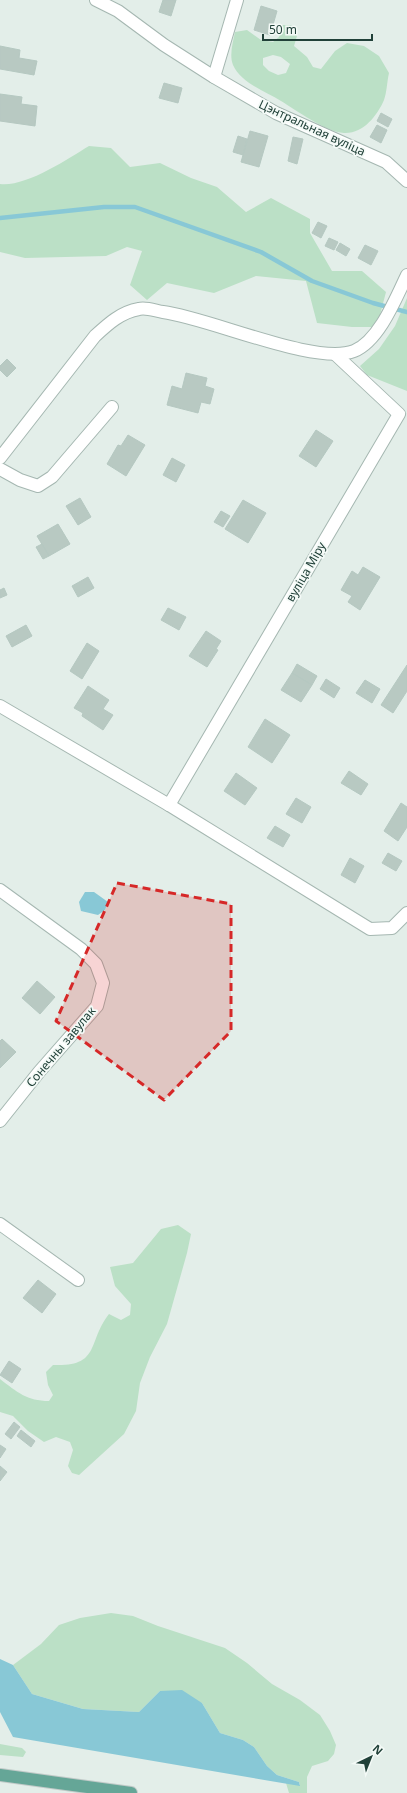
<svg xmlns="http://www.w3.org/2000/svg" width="407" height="1793" viewBox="0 0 407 1793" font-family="'Noto Sans',sans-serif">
  <rect width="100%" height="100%" fill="#e3eee9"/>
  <g fill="#bbe0c6" fill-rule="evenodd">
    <path d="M282 25H291L297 36 294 46 307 57 313 67 321 69 335 51 347 43 364 46 379 56 389 73C387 81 387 92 384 100 377 116 363 134 344 133 326 132 296 110 281 101 265 91 241 83 233 65 229 55 233 42 235 32L247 30 261 40 273 42 279 37ZM273 55 281 57 290 64 286 73 278 75 269 71 263 65V58Z"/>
    <path d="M89 146 111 148 130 167 160 163 191 178 217 187 246 212 271 198 310 219V233L332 271H362L386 292 380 315 372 327H352L317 323 306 281 256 276 214 293 167 283 147 300 130 285 142 251 127 247 106 256 25 258 0 252V184C26 187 66 160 89 146Z"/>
    <polygon points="407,298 407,391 367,375 360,366 379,349 395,326"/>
    <path d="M178 1225 191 1234 187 1253 167 1324 150 1357 140 1383 136 1411 124 1434 79 1475 72 1473 68 1466 73 1450 70 1442 56 1437 44 1442 28 1431 13 1416 0 1412V1379C17 1392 27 1401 49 1401L53 1395 48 1385 46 1372 53 1365C101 1367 87 1342 109 1314L121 1320 130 1315 131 1304 115 1286 110 1267 133 1263 161 1229Z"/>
    <polygon points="111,1613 133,1616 158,1626 225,1648 247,1663 272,1684 300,1700 320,1715 330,1731 336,1745 334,1754 328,1761 312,1766 307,1777 307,1793 289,1793 286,1783 300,1785 299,1782 277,1775 267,1766 254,1747 243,1740 220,1733 202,1703 160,1691 139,1712 83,1709 32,1694 13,1665 41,1644 59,1625 80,1618"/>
    <polygon points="0,1744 22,1748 26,1752 23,1757 0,1755"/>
  </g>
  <g fill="#88c8d6">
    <polygon points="85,892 94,892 108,902 105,910 98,915 81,911 79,902"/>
    <polygon points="0,1659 13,1665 32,1694 83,1709 139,1712 160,1691 182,1690 202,1703 220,1733 243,1740 254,1747 267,1766 277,1775 299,1782 300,1786 13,1737 0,1712"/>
  </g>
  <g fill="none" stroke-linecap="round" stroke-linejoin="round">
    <polyline stroke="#88c8d6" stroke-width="4.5" points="0,218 104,207 135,207 261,252 312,281 373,303 407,312"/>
  </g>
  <g fill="#b8c9c2" stroke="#b5c8c1">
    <polygon points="163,0 176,0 171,16 159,12"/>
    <polygon points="261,6 277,11 270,35 254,30"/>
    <polygon points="0,46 20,50 19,58 37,61 34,75 0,69"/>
    <polygon points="164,83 182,88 178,103 159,98"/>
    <polygon points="0,94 22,97 21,104 37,106 35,126 0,121"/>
    <polygon points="381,113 392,119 388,127 377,121"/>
    <polygon points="377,125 387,130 381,143 370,137"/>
    <polygon points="250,131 268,136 259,167 241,162"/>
    <polygon points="238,136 247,139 243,155 233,152"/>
    <polygon points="293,137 303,139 297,164 288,161"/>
    <polygon points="318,222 327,226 321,238 312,233"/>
    <polygon points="329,238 338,242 334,250 325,246"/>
    <polygon points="340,243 350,249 346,256 336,250"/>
    <polygon points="365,245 378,251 371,265 358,258"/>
    <polygon points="7,359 16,368 7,377 0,370 0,366"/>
    <polygon points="186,373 207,378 205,386 214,389 210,404 201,402 198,413 167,405 172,386 182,389"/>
    <polygon points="316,430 333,441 316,467 299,456"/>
    <polygon points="128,435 145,445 126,476 107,464 118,445 121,446"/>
    <polygon points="172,458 185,465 176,482 163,475"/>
    <polygon points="80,498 91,517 78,525 66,506"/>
    <polygon points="243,500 266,513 248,543 225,529"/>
    <polygon points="221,511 230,516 223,527 214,522"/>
    <polygon points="58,524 70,544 49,556 37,536"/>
    <polygon points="42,544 49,556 43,559 36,547"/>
    <polygon points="363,567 380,577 360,610 348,602 352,596 341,590 352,571 358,575"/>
    <polygon points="88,577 94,588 78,597 72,586"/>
    <polygon points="4,588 7,595 0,598 0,590"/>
    <polygon points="168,608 186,617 179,630 161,620"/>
    <polygon points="26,625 32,636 12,647 6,636"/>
    <polygon points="206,631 221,641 216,649 218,650 207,667 189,656"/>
    <polygon points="87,643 99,651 82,679 70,671"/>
    <polygon points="297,664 317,676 312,685 292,673"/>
    <polygon points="407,665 407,691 393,713 381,705"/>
    <polygon points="292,673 312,685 301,702 281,690"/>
    <polygon points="326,679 340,688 334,698 320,689"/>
    <polygon points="365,680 380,689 372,703 356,693"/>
    <polygon points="88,686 109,700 103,709 113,715 103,730 82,716 83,713 74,708"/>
    <polygon points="265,719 290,735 272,763 248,747"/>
    <polygon points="349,771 368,784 361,795 341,783"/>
    <polygon points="236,773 257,788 245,805 224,791"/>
    <polygon points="296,798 311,807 302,823 286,814"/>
    <polygon points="401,803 407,807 407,827 398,841 384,831"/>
    <polygon points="275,826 290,835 283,847 267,838"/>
    <polygon points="388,853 402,861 396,871 382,863"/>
    <polygon points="350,858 364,866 355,883 341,875"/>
    <polygon points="37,981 55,997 40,1014 22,998"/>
    <polygon points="2,1039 16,1052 0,1068 0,1041"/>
    <polygon points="38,1280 56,1294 42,1313 23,1298"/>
    <polygon points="9,1361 21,1369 12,1383 0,1375"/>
    <polygon points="14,1422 20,1427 11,1439 5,1434"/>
    <polygon points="21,1430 35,1441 31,1447 17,1436"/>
    <polygon points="0,1445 6,1449 0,1458"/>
    <polygon points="0,1466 7,1472 0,1481"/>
  </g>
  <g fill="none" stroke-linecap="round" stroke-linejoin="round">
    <defs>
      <g id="minor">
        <polyline points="96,0 118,11 164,45 214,77 276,113 386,162 407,181"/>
        <polyline points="214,77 237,0"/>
        <path d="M0 458 95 336C108 324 121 312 139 309 146 307 156 311 163 312 210 318 315 366 354 351 379 341 396 298 407 275"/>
        <polyline points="0,469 20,480 38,486 52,477 112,407"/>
        <polyline points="0,706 169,805 370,929 392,928 407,913"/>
        <polyline points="169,805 399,414 336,355"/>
        <polyline points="0,890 81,949 96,964 103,983 97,1006 39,1072 0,1121"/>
        <polyline points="0,1224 78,1280"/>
      </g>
      <polyline id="primary" points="0,1775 131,1793"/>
    </defs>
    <use href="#minor" stroke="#a5b7b1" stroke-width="14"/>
    <use href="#primary" stroke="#c1cac8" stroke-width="14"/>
    <use href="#minor" stroke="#fff" stroke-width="12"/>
    <use href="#primary" stroke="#65a697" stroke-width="12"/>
  </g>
  <path fill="#d62828" fill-opacity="0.2" stroke="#d62828" stroke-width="3" stroke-dasharray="8 5" stroke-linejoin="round" d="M117 883 231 904V1031L164 1100 56 1021Z"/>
  <g text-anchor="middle" stroke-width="3.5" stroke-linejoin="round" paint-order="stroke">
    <g font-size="12" fill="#214139" stroke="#f4faf7">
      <text transform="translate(312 128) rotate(25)" y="4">Цэнтральная вуліца</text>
      <text transform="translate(306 572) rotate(-60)" y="4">вуліца Міру</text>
      <text transform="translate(61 1047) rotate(-50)" y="4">Сонечны завулак</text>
    </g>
  </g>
  <g transform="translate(371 1757) rotate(43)" stroke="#f4faf7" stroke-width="3" paint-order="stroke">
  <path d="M0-3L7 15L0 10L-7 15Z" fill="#214139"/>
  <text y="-6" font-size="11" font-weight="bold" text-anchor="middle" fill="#214139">N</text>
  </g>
  <path d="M263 34v6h109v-6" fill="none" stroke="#214139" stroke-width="2"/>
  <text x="269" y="34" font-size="12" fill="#214139" stroke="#f4faf7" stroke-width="3" paint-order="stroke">50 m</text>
</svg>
